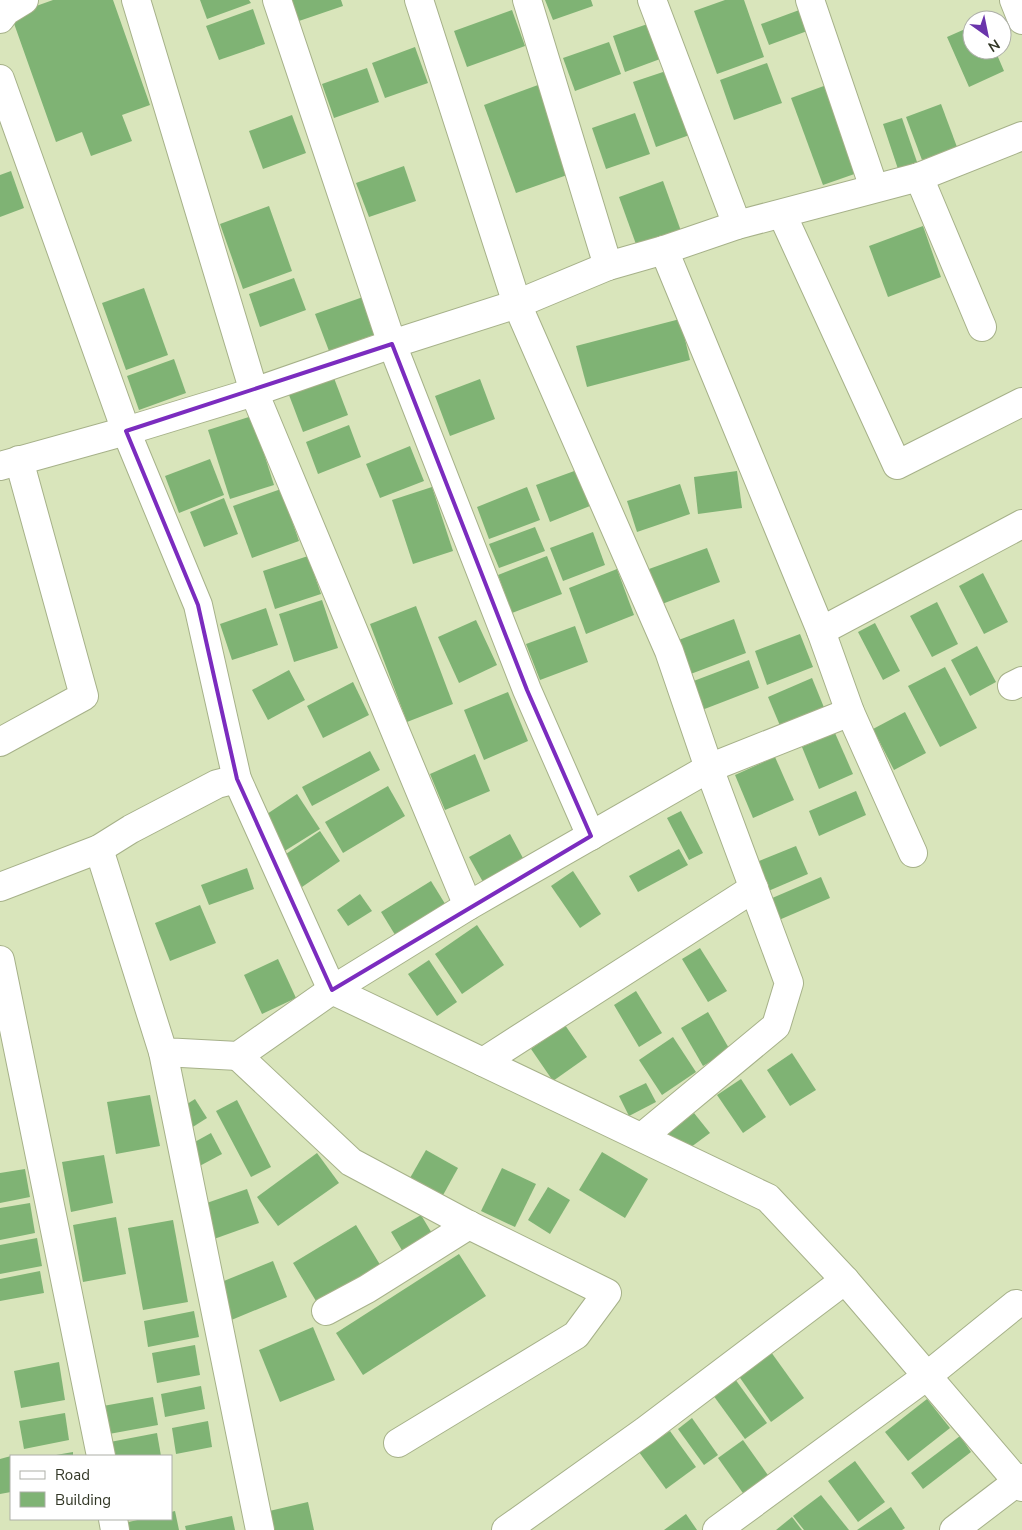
<svg xmlns="http://www.w3.org/2000/svg" width="1022" height="1530" viewBox="0 0 1022 1530" font-family="'Nunito Sans',sans-serif">
  <rect width="100%" height="100%" fill="#d9e5bb"/>
  <g fill="#7fb374">
    <polygon points="53,0 113,0 150,105 122,115 132,141 91,156 82,132 56,142 11,15"/>
    <polygon points="200,0 249,0 251,3 207,19"/>
    <polygon points="291,0 341,0 343,6 299,21"/>
    <polygon points="545,0 591,0 593,6 553,20"/>
    <polygon points="725,0 744,0 764,57 717,74 694,11"/>
    <polygon points="253,9 265,44 219,60 206,26"/>
    <polygon points="802,9 810,30 769,45 761,24"/>
    <polygon points="512,10 525,46 467,67 454,31"/>
    <polygon points="659,20 671,55 625,72 613,36"/>
    <polygon points="972,26 972,50 995,50 1004,71 969,87 947,37"/>
    <polygon points="609,42 621,74 575,91 563,58"/>
    <polygon points="415,47 428,83 385,98 372,63"/>
    <polygon points="767,63 782,103 734,120 720,80"/>
    <polygon points="367,68 379,102 334,118 322,84"/>
    <polygon points="675,68 698,132 656,147 633,82"/>
    <polygon points="832,83 863,171 823,185 791,98"/>
    <polygon points="538,85 570,174 516,193 484,105"/>
    <polygon points="941,104 957,147 922,160 906,117"/>
    <polygon points="635,113 650,154 606,169 592,128"/>
    <polygon points="292,115 306,153 263,169 249,131"/>
    <polygon points="902,118 917,162 898,169 883,124"/>
    <polygon points="404,166 416,201 369,217 356,183"/>
    <polygon points="11,171 24,208 0,217 0,175"/>
    <polygon points="663,181 681,231 637,247 619,197"/>
    <polygon points="269,206 292,271 243,289 220,224"/>
    <polygon points="923,226 941,277 888,297 869,246"/>
    <polygon points="294,278 306,310 260,327 249,294"/>
    <polygon points="144,288 168,355 126,370 102,303"/>
    <polygon points="363,297 376,334 329,351 315,314"/>
    <polygon points="680,319 690,360 587,387 576,346"/>
    <polygon points="174,359 186,393 139,410 127,376"/>
    <polygon points="334,378 348,415 303,432 289,395"/>
    <polygon points="480,379 495,419 450,436 435,396"/>
    <polygon points="252,416 274,485 230,499 208,430"/>
    <polygon points="349,425 361,457 318,474 306,442"/>
    <polygon points="410,446 424,481 380,498 366,464"/>
    <polygon points="210,459 224,495 179,513 165,476"/>
    <polygon points="577,470 590,506 550,522 536,485"/>
    <polygon points="737,471 742,508 698,514 694,477"/>
    <polygon points="680,484 690,514 637,532 627,501"/>
    <polygon points="432,487 453,551 413,564 392,500"/>
    <polygon points="527,487 540,520 489,539 477,507"/>
    <polygon points="281,489 299,541 252,558 233,506"/>
    <polygon points="224,498 238,534 204,547 190,512"/>
    <polygon points="535,527 545,551 499,568 489,544"/>
    <polygon points="593,532 605,565 563,581 550,548"/>
    <polygon points="707,548 720,582 662,604 649,569"/>
    <polygon points="308,556 321,594 275,609 263,571"/>
    <polygon points="547,556 562,594 512,613 498,575"/>
    <polygon points="617,569 634,615 586,634 569,588"/>
    <polygon points="983,573 1008,622 984,634 959,586"/>
    <polygon points="322,600 338,648 294,662 279,614"/>
    <polygon points="937,602 958,644 932,657 910,616"/>
    <polygon points="416,606 453,704 407,722 370,624"/>
    <polygon points="266,608 278,645 232,660 220,624"/>
    <polygon points="734,619 746,653 688,675 676,641"/>
    <polygon points="476,620 497,665 459,683 438,637"/>
    <polygon points="875,623 900,671 883,680 858,632"/>
    <polygon points="575,626 588,662 540,680 526,644"/>
    <polygon points="800,634 813,667 767,685 755,651"/>
    <polygon points="977,646 996,682 970,696 951,660"/>
    <polygon points="749,660 759,688 702,710 691,682"/>
    <polygon points="945,667 977,728 940,747 908,686"/>
    <polygon points="289,670 305,700 268,720 252,690"/>
    <polygon points="812,678 825,710 781,728 768,697"/>
    <polygon points="353,682 369,715 323,738 307,706"/>
    <polygon points="508,692 528,741 484,760 464,710"/>
    <polygon points="905,712 926,753 894,770 873,729"/>
    <polygon points="835,733 853,774 819,789 802,747"/>
    <polygon points="370,751 380,770 312,806 302,787"/>
    <polygon points="475,754 490,791 445,810 430,774"/>
    <polygon points="775,757 794,800 753,818 735,775"/>
    <polygon points="388,786 405,816 343,853 325,822"/>
    <polygon points="856,791 866,815 819,836 809,811"/>
    <polygon points="297,794 320,829 283,852 261,818"/>
    <polygon points="681,811 703,853 689,860 667,818"/>
    <polygon points="320,831 340,861 302,887 283,856"/>
    <polygon points="510,834 524,860 483,882 469,857"/>
    <polygon points="796,846 808,874 766,892 754,863"/>
    <polygon points="679,849 688,865 638,892 629,876"/>
    <polygon points="247,868 254,889 209,905 201,885"/>
    <polygon points="573,871 601,914 580,928 551,886"/>
    <polygon points="821,877 830,898 779,920 770,899"/>
    <polygon points="431,881 447,907 397,938 381,912"/>
    <polygon points="360,894 372,911 348,926 337,910"/>
    <polygon points="200,905 216,943 170,961 155,923"/>
    <polygon points="477,925 504,965 462,994 435,954"/>
    <polygon points="700,948 727,991 708,1002 682,959"/>
    <polygon points="278,959 296,998 262,1014 244,975"/>
    <polygon points="429,960 457,1002 437,1016 408,974"/>
    <polygon points="636,991 662,1033 639,1047 614,1005"/>
    <polygon points="708,1012 730,1050 703,1066 681,1028"/>
    <polygon points="565,1025 587,1057 553,1081 531,1049"/>
    <polygon points="673,1037 696,1072 662,1095 639,1060"/>
    <polygon points="792,1053 816,1090 790,1106 767,1070"/>
    <polygon points="741,1079 766,1117 743,1133 717,1095"/>
    <polygon points="646,1083 656,1102 629,1116 619,1096"/>
    <polygon points="150,1095 160,1146 116,1154 107,1102"/>
    <polygon points="195,1099 207,1118 188,1130 176,1111"/>
    <polygon points="237,1100 271,1167 251,1177 216,1111"/>
    <polygon points="694,1113 710,1133 683,1153 668,1134"/>
    <polygon points="211,1133 222,1154 194,1169 182,1149"/>
    <polygon points="426,1150 458,1168 442,1197 410,1178"/>
    <polygon points="602,1152 648,1179 625,1218 579,1190"/>
    <polygon points="317,1153 339,1183 278,1226 257,1197"/>
    <polygon points="104,1155 113,1203 71,1212 62,1162"/>
    <polygon points="502,1168 536,1184 515,1227 481,1211"/>
    <polygon points="25,1169 30,1197 0,1203 0,1173"/>
    <polygon points="548,1187 570,1200 550,1234 528,1220"/>
    <polygon points="247,1189 259,1223 214,1239 201,1205"/>
    <polygon points="30,1203 35,1233 0,1240 0,1208"/>
    <polygon points="421,1215 433,1235 403,1252 391,1232"/>
    <polygon points="116,1217 126,1274 83,1282 73,1225"/>
    <polygon points="173,1220 188,1302 143,1310 128,1228"/>
    <polygon points="356,1225 382,1268 319,1306 293,1263"/>
    <polygon points="37,1238 42,1266 0,1274 0,1245"/>
    <polygon points="459,1254 486,1296 363,1375 336,1333"/>
    <polygon points="273,1261 287,1297 229,1321 214,1285"/>
    <polygon points="40,1271 44,1293 0,1301 0,1279"/>
    <polygon points="194,1311 199,1337 148,1347 144,1321"/>
    <polygon points="313,1327 335,1380 280,1402 259,1350"/>
    <polygon points="195,1345 200,1375 157,1383 152,1353"/>
    <polygon points="771,1352 804,1398 771,1422 738,1375"/>
    <polygon points="59,1362 65,1400 21,1408 14,1371"/>
    <polygon points="735,1379 767,1423 745,1439 713,1395"/>
    <polygon points="201,1386 205,1409 165,1417 161,1394"/>
    <polygon points="153,1397 158,1425 109,1434 103,1406"/>
    <polygon points="927,1399 950,1428 908,1461 885,1432"/>
    <polygon points="65,1413 69,1440 24,1449 19,1421"/>
    <polygon points="692,1418 718,1455 704,1465 678,1429"/>
    <polygon points="208,1421 212,1447 176,1454 172,1428"/>
    <polygon points="670,1431 696,1467 666,1489 639,1452"/>
    <polygon points="157,1433 161,1456 113,1456 110,1442"/>
    <polygon points="960,1436 971,1452 923,1489 911,1473"/>
    <polygon points="743,1440 775,1485 750,1503 718,1458"/>
    <polygon points="73,1452 73,1456 56,1456 56,1455"/>
    <polygon points="11,1456 11,1492 0,1494 0,1459"/>
    <polygon points="855,1461 885,1502 858,1522 828,1481"/>
    <polygon points="821,1495 849,1530 804,1530 793,1516"/>
    <polygon points="308,1502 314,1530 269,1530 265,1512"/>
    <polygon points="891,1507 905,1528 902,1530 857,1530"/>
    <polygon points="175,1511 179,1530 126,1530 124,1523 142,1519 171,1519 171,1512"/>
    <polygon points="686,1514 697,1530 664,1530"/>
    <polygon points="232,1516 235,1530 186,1530 185,1526"/>
    <polygon points="792,1517 802,1530 776,1530"/>
  </g>
  <g fill="none" stroke-linecap="round" stroke-linejoin="round">
    <defs>
      <g id="street">
        <polyline points="136,0 254,392 468,906"/>
        <polyline points="277,0 392,344 527,690 591,836"/>
        <polyline points="419,0 517,304 669,651 709,768 789,983 776,1026 642,1137"/>
        <polyline points="527,0 608,266"/>
        <polyline points="652,0 737,225"/>
        <polyline points="810,0 874,188"/>
        <polyline points="0,19 6,11 24,0"/>
        <polyline points="0,79 126,431 198,605 237,779 332,990 768,1198 845,1280 1022,1487"/>
        <polyline points="919,177 982,327"/>
        <polyline points="782,214 897,465 1022,402"/>
        <polyline points="664,250 821,631 850,712 913,853"/>
        <polyline points="0,466 126,431 254,392 392,344 517,304 608,266 664,250 737,225 919,177 1022,136"/>
        <polyline points="821,631 1022,524"/>
        <polyline points="1012,686 1022,681"/>
        <polyline points="0,742 84,696 19,460"/>
        <polyline points="99,849 163,1052 238,1056 332,990 468,906 709,768 850,712"/>
        <polyline points="0,887 99,849 131,829 217,784 237,779"/>
        <polyline points="0,960 101,1456"/>
        <polyline points="163,1052 260,1530"/>
        <polyline points="238,1056 351,1162 469,1225 607,1293 576,1335 398,1443"/>
        <polyline points="483,1062 754,888"/>
        <polyline points="326,1311 367,1289 469,1225"/>
        <polyline points="113,1519 115,1530"/>
        <polyline points="506,1530 645,1431 845,1280"/>
        <polyline points="717,1530 927,1376 1016,1304"/>
        <polyline points="954,1530 1022,1478"/>
      </g>
      <polyline id="secondary" points="1014,0 1022,20"/>
    </defs>
    <use href="#street" stroke="#a6b189" stroke-width="30"/>
    <use href="#secondary" stroke="#a6b189" stroke-width="30"/>
    <use href="#street" stroke="#fff" stroke-width="28"/>
    <use href="#secondary" stroke="#fff" stroke-width="28"/>
  </g>
  <path fill="none" stroke="#7b2cbf" stroke-width="4" stroke-linejoin="round" d="M392 344 527 690 591 836 332 990 237 779 198 605 126 431Z"/>
  <rect x="10" y="1455" width="162" height="65" fill="#ffffff" stroke="#adafa8"/>
  <rect x="20" y="1471" width="25" height="8" fill="#ffffff" stroke="#adafa8"/>
  <text x="55" y="1480" font-size="15" fill="#323726">Road</text>
  <rect x="20" y="1492" width="25" height="15" fill="#7fb374" stroke="#adafa8"/>
  <text x="55" y="1505" font-size="15" fill="#323726">Building</text>
  <g transform="translate(987 35) rotate(147)"><circle r="24" fill="#ffffff" stroke="#adafa8"/>
  <path d="M0-4L9 19L0 12L-9 19Z" fill="#6a34ab"/>
  <text y="-8" font-size="14" font-weight="bold" text-anchor="middle" fill="#323726">N</text>
  </g>
</svg>
